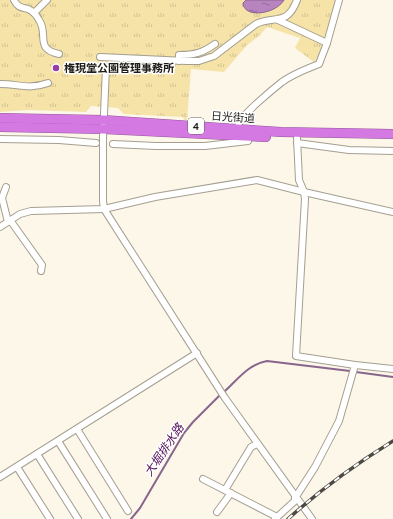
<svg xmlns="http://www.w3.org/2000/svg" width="393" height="519" viewBox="0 0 393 519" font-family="Overpass,'Noto Sans JP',sans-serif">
  <defs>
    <pattern id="grass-tufts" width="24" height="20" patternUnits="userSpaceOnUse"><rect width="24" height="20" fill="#f6e3a8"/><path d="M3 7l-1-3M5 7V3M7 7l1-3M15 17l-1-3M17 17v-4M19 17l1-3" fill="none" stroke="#d2c290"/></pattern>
    <pattern id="water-ripples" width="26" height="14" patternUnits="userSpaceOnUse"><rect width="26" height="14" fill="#b784bf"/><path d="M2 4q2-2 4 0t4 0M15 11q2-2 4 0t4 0" fill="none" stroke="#946b9a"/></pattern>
  </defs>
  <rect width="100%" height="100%" fill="#fcf7e8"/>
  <polygon fill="url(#grass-tufts)" points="0,0 337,0 326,40 318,61 315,63 295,48 300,38 267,27 259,36 247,45 224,72 191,69 187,120 184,120 183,117 124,114 118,108 91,106 86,112 28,110 0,112"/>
  <path fill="url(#water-ripples)" stroke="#89658d" d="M246 0H284C276 14 244 19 243 3Z"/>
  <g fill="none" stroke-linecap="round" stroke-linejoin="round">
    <g stroke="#89658d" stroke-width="2">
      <polyline points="356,372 393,377"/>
      <path d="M225 391C238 379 249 364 267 361L350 371"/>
      <polyline points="131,519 140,508 184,433 193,422 219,396"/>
    </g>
    <defs>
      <g id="minor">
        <path d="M14 0C18 8 21 7 28 9 33 11 37 16 39 20 49 34 34 49 59 54"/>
        <polyline points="34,13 47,0"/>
        <polyline points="278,20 327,43"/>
        <path d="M100 57 187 61H199L214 56 256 24C274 15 287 27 297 0"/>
        <path d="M179 61V55C195 55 202 53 215 44"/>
        <polyline points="106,67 103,137 103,201 104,209 225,398 312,519"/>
        <path d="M0 84C20 84 28 90 48 83"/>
        <path d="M238 132C238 129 238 126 239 123 244 113 273 89 282 82 293 74 306 69 319 64L327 43 339 0"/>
        <polyline points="297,138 299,180 304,192 305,199 296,356 355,365 393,369"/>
        <polyline points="0,139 59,140 96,143"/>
        <polyline points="297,143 349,150 393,151"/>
        <polyline points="113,144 156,146 205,146 248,141 248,136"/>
        <polyline points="6,187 2,198 8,222"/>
        <polyline points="10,220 42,265 41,271"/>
        <polyline points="0,227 20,214 31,211 104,209 155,197 257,180 304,192 393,212"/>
        <polyline points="77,429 128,511"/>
        <polyline points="58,441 107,519"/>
        <polyline points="37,454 78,519"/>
        <polyline points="17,467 50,519"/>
        <polyline points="0,477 197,353"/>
        <polyline points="203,479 277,517"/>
        <polyline points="225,490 251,447 257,444"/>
        <polyline points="295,498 315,467 339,421 355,365"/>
        <polyline points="217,512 231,493"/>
        <polyline points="275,519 297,499"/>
      </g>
      <g id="highway">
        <polyline points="0,118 103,120 281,132 393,134"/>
        <polyline points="0,127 103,129 266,137"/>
      </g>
    </defs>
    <use href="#minor" stroke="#a49f91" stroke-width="8"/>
    <use href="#highway" stroke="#94599b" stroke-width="10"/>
    <use href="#minor" stroke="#fff" stroke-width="6"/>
    <use href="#highway" stroke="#d379e1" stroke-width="9"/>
    <defs>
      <path id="rail" d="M288 519C320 490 356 464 393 441"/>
    </defs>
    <use href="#rail" stroke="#4c4a43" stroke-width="3.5"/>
    <use href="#rail" stroke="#fff" stroke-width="2" stroke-dasharray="6" stroke-linecap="butt"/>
  </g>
  <circle fill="#973ba6" stroke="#fff" stroke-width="1.5" cx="56" cy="68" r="4"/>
  <g text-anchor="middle" stroke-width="3" stroke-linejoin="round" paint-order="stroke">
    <rect fill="#fff" stroke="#62615d" stroke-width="1" x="188" y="118" width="16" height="16" rx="3"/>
    <g font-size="10" font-weight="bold" fill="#1f1d18">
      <text x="196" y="130">4</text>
    </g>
    <g font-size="11" font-weight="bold" fill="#1f1d18" stroke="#fff" text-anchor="start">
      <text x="64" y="72">権現堂公園管理事務所</text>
    </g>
    <g font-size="11" fill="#1f1d18" stroke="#fff">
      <text transform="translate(233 117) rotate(4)" y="4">日光街道</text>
    </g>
    <g font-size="12" font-style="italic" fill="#51115b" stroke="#fff">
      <text transform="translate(164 450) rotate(-56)" y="4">大堀排水路</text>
    </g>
  </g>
</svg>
